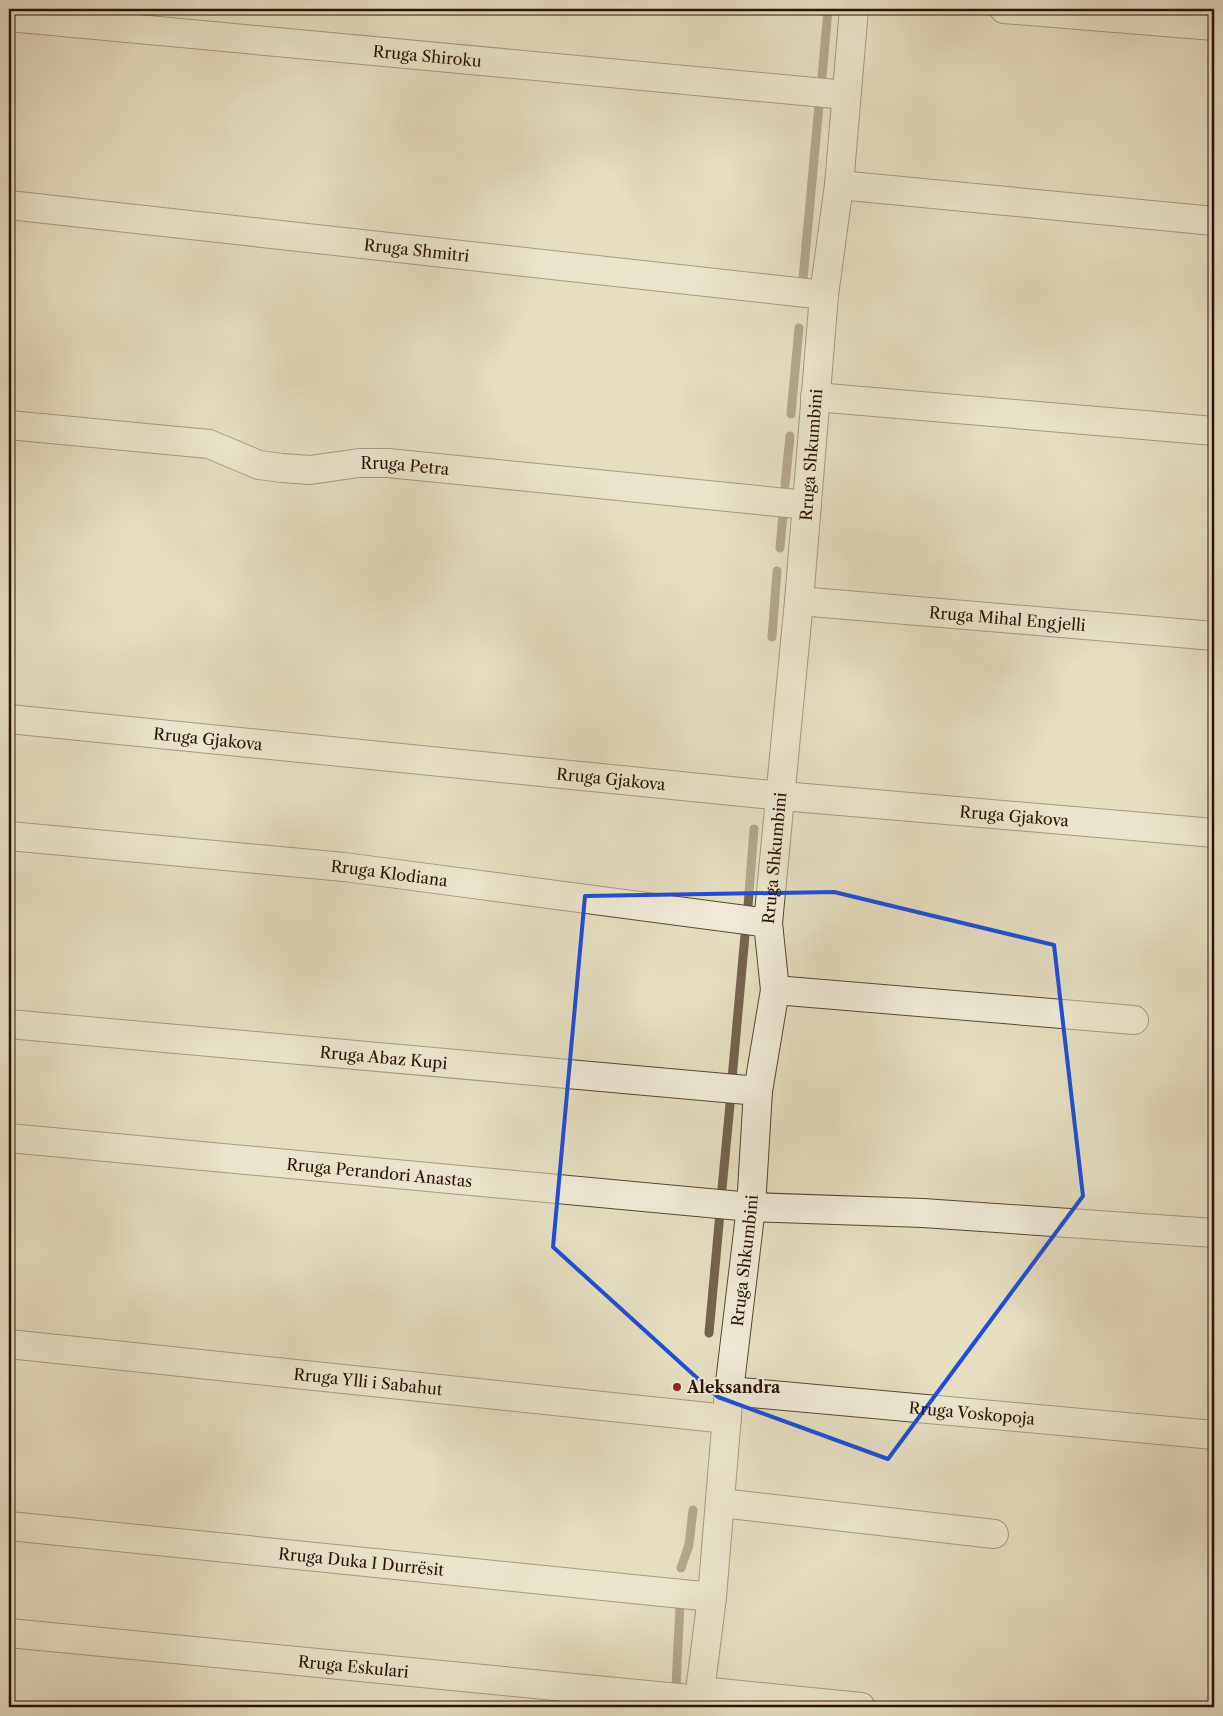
<svg xmlns="http://www.w3.org/2000/svg" width="1223" height="1716" viewBox="0 0 1223 1716" font-family="'Libre Caslon Text',serif">
  <rect width="100%" height="100%" fill="#e5dec1"/>
  <filter id="stains"><feTurbulence type="fractalNoise" baseFrequency=".004" numOctaves="4"/><feColorMatrix values="0 0 0 0 .2 0 0 0 0 .09 0 0 0 0 .02 0 0 0 .5 -.17"/></filter>
  <radialGradient id="worn" r=".72"><stop offset=".6" stop-color="#630" stop-opacity="0"/><stop offset="1" stop-color="#630" stop-opacity=".3"/></radialGradient>
  <g fill="none" stroke-linecap="round" stroke-linejoin="round">
    <g stroke="#74634f" stroke-width="9">
      <polyline points="822,77 828,9"/>
      <polyline points="803,279 819,105"/>
      <polyline points="791,414 799,328"/>
      <polyline points="785,485 790,436"/>
      <polyline points="780,548 783,514"/>
      <polyline points="772,637 777,571"/>
      <polyline points="748,906 754,829"/>
      <polyline points="732,1079 745,935"/>
      <polyline points="721,1199 731,1094"/>
      <polyline points="709,1333 720,1213"/>
      <polyline points="681,1568 689,1545 693,1510"/>
      <polyline points="676,1686 680,1605"/>
    </g>
    <defs>
      <g id="minor">
        <polyline points="1004,9 1214,26"/>
        <path id="s1" d="M9 17 846 95"/>
        <polyline points="839,185 1214,221"/>
        <path id="s2" d="M9 205 824 295"/>
        <polyline points="815,397 1214,431"/>
        <path id="s3" d="M9 425 209 444 259 465 282 468 310 470 359 463H388L807 505"/>
        <path id="s4" d="M799 601 1214 636"/>
        <path id="s5" d="M9 719 782 796 1214 833"/>
        <path id="s6" d="M9 836 344 867 768 923"/>
        <polyline points="775,990 1134,1020"/>
        <path id="s7" d="M9 1024 758 1091"/>
        <path id="s8" d="M9 1138 751 1207 923 1213 1214 1233"/>
        <path id="s9" d="M9 1344 727 1419"/>
        <path id="s10" d="M729 1391 1214 1435"/>
        <polyline points="721,1503 994,1534"/>
        <path id="s11" d="M9 1526 712 1597"/>
        <path id="s12" d="M9 1633 699 1700"/>
        <polyline points="701,1691 861,1707"/>
        <path id="s13" d="M698 1707 712 1597 729 1391 751 1207 758 1091 775 990 768 923 799 601 824 295 839 185 854 9"/>
      </g>
    </defs>
    <use href="#minor" stroke="#594533" stroke-width="30"/>
    <use href="#minor" stroke="#eeead7" stroke-width="28"/>
  </g>
  <path d="M0 0H1223V1716H0ZM834 892 1054 945 1083 1196 888 1459 718 1397 553 1247 585 896Z" fill="#e5dec1" fill-opacity=".55" fill-rule="evenodd"/>
  <path fill="none" stroke="#1d4ed8" stroke-width="4" stroke-linejoin="round" d="M834 892 1054 945 1083 1196 888 1459 718 1397 553 1247 585 896Z"/>
  <circle fill="#8f2418" stroke="#eeead7" stroke-width="2" cx="677" cy="1387" r="5"/>
  <g text-anchor="middle" stroke-width="4" stroke-linejoin="round" paint-order="stroke">
    <g font-size="16" fill="#2a1204" stroke="#eeead7">
      <text dy="6" stroke="none"><textPath href="#s1" startOffset="420">Rruga Shiroku</textPath></text>
      <text dy="6" stroke="none"><textPath href="#s2" startOffset="410">Rruga Shmitri</textPath></text>
      <text dy="6" stroke="none"><textPath href="#s13" startOffset="1259">Rruga Shkumbini</textPath></text>
      <text dy="6" stroke="none"><textPath href="#s3" startOffset="402">Rruga Petra</textPath></text>
      <text dy="6" stroke="none"><textPath href="#s4" startOffset="209">Rruga Mihal Engjelli</textPath></text>
      <text dy="6" stroke="none"><textPath href="#s5" startOffset="200">Rruga Gjakova</textPath></text>
      <text dy="6" stroke="none"><textPath href="#s5" startOffset="605">Rruga Gjakova</textPath></text>
      <text dy="6" stroke="none"><textPath href="#s5" startOffset="1010">Rruga Gjakova</textPath></text>
      <text dy="6" stroke="none"><textPath href="#s13" startOffset="854">Rruga Shkumbini</textPath></text>
      <text dy="6" stroke="none"><textPath href="#s6" startOffset="382">Rruga Klodiana</textPath></text>
      <text dy="6" stroke="none"><textPath href="#s7" startOffset="376">Rruga Abaz Kupi</textPath></text>
      <text dy="6" stroke="none"><textPath href="#s8" startOffset="372">Rruga Perandori Anastas</textPath></text>
      <text dy="6" stroke="none"><textPath href="#s13" startOffset="449">Rruga Shkumbini</textPath></text>
      <text dy="6" stroke="none"><textPath href="#s9" startOffset="361">Rruga Ylli i Sabahut</textPath></text>
      <text dy="6" stroke="none"><textPath href="#s10" startOffset="244">Rruga Voskopoja</textPath></text>
      <text dy="6" stroke="none"><textPath href="#s11" startOffset="354">Rruga Duka I Durrësit</textPath></text>
      <text dy="6" stroke="none"><textPath href="#s12" startOffset="346">Rruga Eskulari</textPath></text>
    </g>
    <g font-size="16" font-weight="bold" fill="#2a1204" stroke="#eeead7" text-anchor="start">
      <text x="687" y="1393">Aleksandra</text>
    </g>
  </g>
  <rect width="1223" height="1716" fill="none" stroke="#e5dec1" stroke-width="30"/>
  <rect x="10" y="10" width="1203" height="1696" fill="none" stroke="#2a1204" stroke-width="2.5"/>
  <rect x="15" y="15" width="1193" height="1686" fill="none" stroke="#2a1204"/>
  <rect width="100%" height="100%" filter="url(#stains)"/>
  <rect width="100%" height="100%" fill="url(#worn)"/>
</svg>
